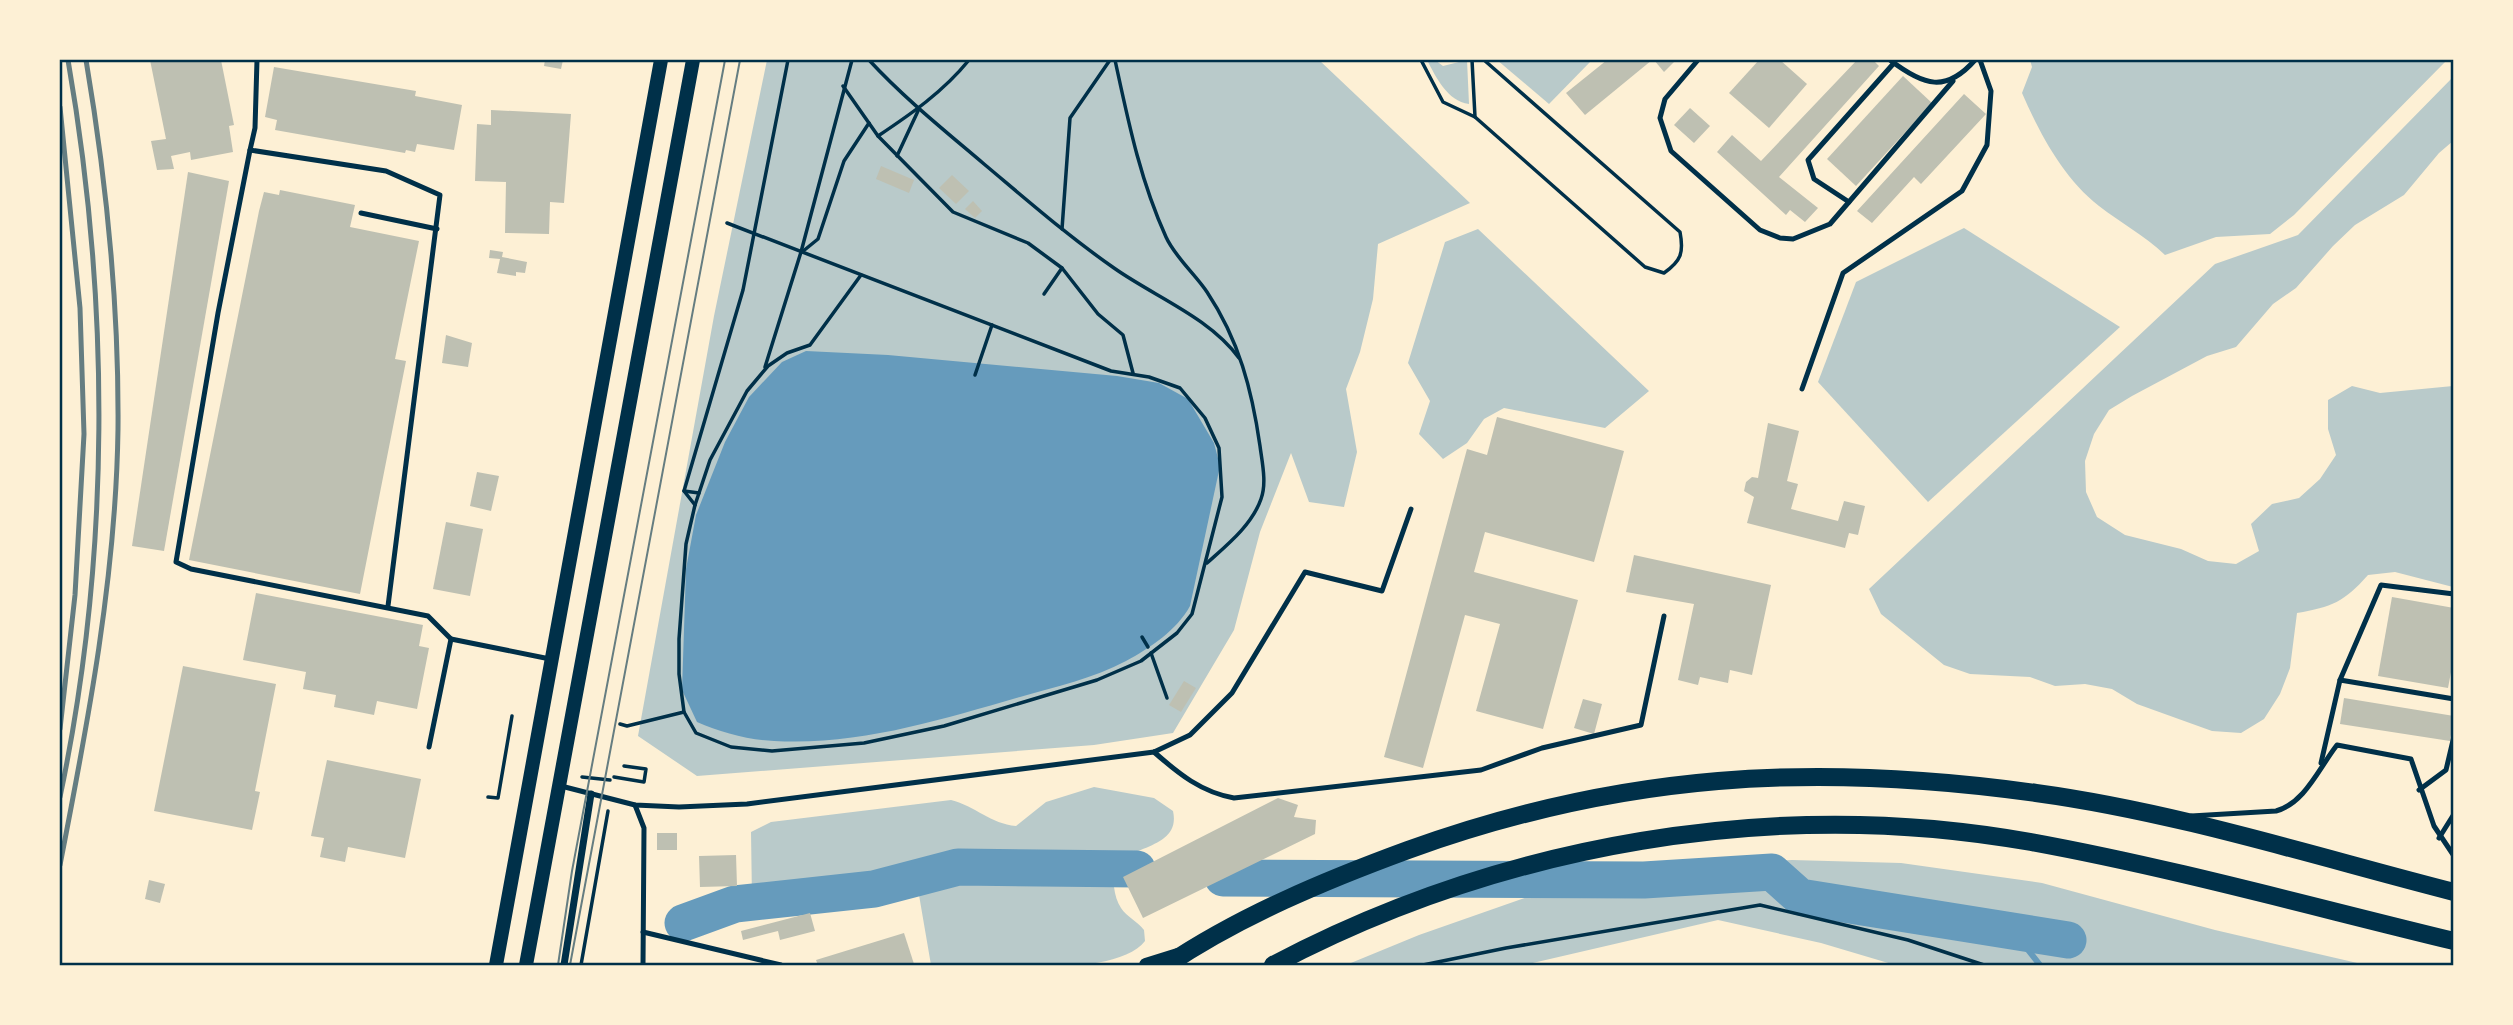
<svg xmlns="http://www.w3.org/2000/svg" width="2513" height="1025" viewBox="0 0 2513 1025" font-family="Manrope,sans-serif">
  <rect width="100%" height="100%" fill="#fdf0d5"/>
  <g fill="#b9caca">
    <polygon points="767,60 1319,60 1470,203 1378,244 1373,299 1360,352 1346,389 1357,452 1344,507 1309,502 1291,453 1260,532 1234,630 1173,733 1094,745 697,776 638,736 714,316"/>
    <path d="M1427 60H1435L1443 66 1467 60 1469 104C1447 101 1436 77 1427 60Z"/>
    <polygon points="1497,60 1592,60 1549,104"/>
    <path d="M2030 60H2447L2294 215 2270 234 2216 237 2165 255C2144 235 2121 223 2099 206 2063 178 2040 134 2022 93L2032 67Z"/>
    <path d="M2453 77V141L2439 153 2404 195 2355 225 2333 246 2296 288 2273 304 2236 347 2207 356 2132 396 2109 410 2094 434 2085 461 2086 492 2097 517 2125 535 2181 549 2208 561 2236 564 2259 551 2251 524 2272 504 2299 498 2320 479 2336 455 2328 429V400L2352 386 2380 393 2453 386V587L2395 572 2368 575C2344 602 2332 607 2297 613L2290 668 2280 694 2264 719 2241 733 2212 731 2137 704 2112 689 2085 684 2055 686 2030 677 1970 674 1944 665 1881 614 1869 589 2215 264 2298 235Z"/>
    <polygon points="1964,228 2120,327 1928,502 1818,382 1856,282"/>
    <polygon points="1478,229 1649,391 1605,428 1504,408 1484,419 1467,443 1443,459 1419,434 1430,401 1408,363 1445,242"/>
    <path d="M1094 787 1154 798 1173 811C1183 857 1106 840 1114 887 1115 895 1117 902 1121 908 1127 917 1137 921 1144 930L1145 941C1116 979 980 966 931 965L919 895 915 891 904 888 761 908 752 900 751 832 771 822 951 800C975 806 991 824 1016 826L1046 802Z"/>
    <polygon points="1792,860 1901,863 2042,883 2215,930 2366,965 1895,965 1821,943 1718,920 1524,965 1346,965 1419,935 1542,892 1686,866"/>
  </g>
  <path fill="#669bbc" d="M806 351 888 355 1117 376 1159 383 1188 399 1214 443 1220 466 1190 606C1177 630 1150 648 1126 661 1094 678 1055 687 1020 697 940 720 858 746 774 741 748 740 720 732 697 722L682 690 686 569 696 515 725 442 749 397 782 362Z"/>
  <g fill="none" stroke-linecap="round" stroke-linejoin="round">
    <polyline stroke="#669bbc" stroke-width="6" points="2014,932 2040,965"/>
    <g stroke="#669bbc" stroke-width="37">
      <polyline points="1223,878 1644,880 1772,872 1800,897 2068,940"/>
      <polyline points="683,923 735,904 874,889 958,867 1137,869"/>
    </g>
  </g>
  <g fill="#bec0b2">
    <polygon points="150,60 221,60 234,125 229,126 233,152 191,160 190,152 171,156 174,169 157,170 151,141 166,139"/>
    <polygon points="545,60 563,60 561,69 544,66"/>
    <polygon points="1607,60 1652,60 1585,115 1566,93"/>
    <polygon points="1654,60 1676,60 1664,72"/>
    <polygon points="1759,60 1780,60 1807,84 1769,128 1729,93"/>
    <polygon points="1857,60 1873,60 1879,66 1779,177 1818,208 1805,222 1790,210 1786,215 1717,152 1732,135 1761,161"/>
    <polygon points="274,67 416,91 415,96 462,105 454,150 417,144 415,152 406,150 405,153 275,130 277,120 265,117"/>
    <polygon points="1903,76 1932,103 1856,186 1827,159"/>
    <polygon points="1964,94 1986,114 1921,184 1914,177 1872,223 1857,211"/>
    <polygon points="1690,108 1710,126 1694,143 1674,125"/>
    <polygon points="491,110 571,114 564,203 550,202 549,234 505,233 506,182 475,181 477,124 491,125"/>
    <polygon points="881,166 914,180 909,193 876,179"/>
    <polygon points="188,172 229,181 164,551 132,546"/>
    <polygon points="952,175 969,191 956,204 939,188"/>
    <polygon points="280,190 355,205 350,227 419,241 395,359 406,361 360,594 189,560 259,211 264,192 279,195"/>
    <polygon points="973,201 982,211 975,218 965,209"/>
    <polygon points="490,250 503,252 502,257 527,262 525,273 516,272 516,276 497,273 500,259 489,258"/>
    <polygon points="446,335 472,343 468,367 442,363"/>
    <polygon points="1497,417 1624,451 1594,562 1485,532 1474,572 1578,600 1543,729 1476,711 1500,624 1465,615 1423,768 1384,757 1467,449 1487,455"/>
    <polygon points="1768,423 1799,431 1787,481 1798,484 1791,509 1838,521 1844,501 1865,506 1858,535 1849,533 1845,548 1747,523 1754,497 1744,491 1746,482 1752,477 1758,478"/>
    <polygon points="477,472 499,476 491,511 470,506"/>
    <polygon points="446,522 483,529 470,596 433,589"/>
    <polygon points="1634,555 1771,585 1752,675 1730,670 1728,683 1700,677 1698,685 1678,680 1694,604 1626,592"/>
    <polygon points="256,593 423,625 419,646 429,648 417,709 377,701 374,715 334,707 336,695 303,689 306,672 243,660"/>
    <polygon points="2392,597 2454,608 2454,656 2448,688 2378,676"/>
    <polygon points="183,666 276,684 255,791 260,792 252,830 154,811"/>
    <polygon points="1184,681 1196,688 1181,712 1169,705"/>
    <polygon points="2344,698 2454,716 2450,741 2340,724"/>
    <polygon points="1583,699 1602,704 1594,734 1574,728"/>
    <polygon points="327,760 421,779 405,858 348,847 345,862 320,857 324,838 311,836"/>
    <polygon points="1278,798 1298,805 1294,817 1316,820 1315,834 1143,918 1123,877"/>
    <rect x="657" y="833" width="20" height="17"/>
    <polygon points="736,855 737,886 700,887 699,856"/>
    <polygon points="149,880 165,884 160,903 145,899"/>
    <polygon points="810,913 815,931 780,940 778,931 743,940 741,931"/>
    <polygon points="904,933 914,964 818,965 816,960"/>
  </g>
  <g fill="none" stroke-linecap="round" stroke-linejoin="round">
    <g stroke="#003049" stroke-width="3.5">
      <path d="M869 60C904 98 944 130 984 164 1027 200 1068 236 1114 268 1155 297 1209 317 1239 358"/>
      <path d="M1115 60C1128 120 1140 180 1166 237 1175 257 1195 274 1207 292 1239 340 1252 390 1260 446 1262 462 1267 483 1261 499 1252 525 1227 545 1207 563"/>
      <polyline points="1421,60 1443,102 1475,117"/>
      <path d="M1472 60 1475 117 1645 267 1664 273C1681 261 1684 253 1680 232L1484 60"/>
      <polyline points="843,86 878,136 953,212 1028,243 1062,268 1098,314 1123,335 1133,373"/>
      <path d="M878 136C911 114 943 92 969 60"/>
      <polyline points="897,156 918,111"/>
      <polyline points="1062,229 1070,118 1110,60"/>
      <polyline points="802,252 818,239 844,161 869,123"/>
      <polyline points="1044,294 1062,268"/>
      <polyline points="765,367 801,252 852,60"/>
      <polyline points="975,375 992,325"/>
      <polyline points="684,491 699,493"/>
      <polyline points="695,505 684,491 743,290 788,60"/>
      <polyline points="1142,637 1148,647"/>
      <polyline points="1151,653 1167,698"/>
      <polyline points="684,712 696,733 731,747 772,751 864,743 944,726 1097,680 1141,661 1177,633 1192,614 1222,497 1219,448 1205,418 1180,388 1149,377 1111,371 727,223"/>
      <polyline points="620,724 627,726 684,712 679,674 679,639 686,544 695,505 710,460 747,391 768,366 787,353 810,345 861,275"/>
      <polyline points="582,777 610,780"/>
      <polyline points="614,777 644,782 646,769 624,766"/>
      <polyline points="488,797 498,798 512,716"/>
      <polyline points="581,965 608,811"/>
      <polyline points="1423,965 1506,948 1760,905 1908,940 1984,965"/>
    </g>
    <g stroke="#003049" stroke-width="5">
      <polyline points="257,60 255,128 250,150 386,171 440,195 388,606"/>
      <polyline points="1698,60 1665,99 1660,118 1671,151 1760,230 1780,238 1793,239 1830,224 1953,81"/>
      <path d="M1890 60C1924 86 1946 93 1975 60"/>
      <polyline points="250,150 218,313 176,562 191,569 428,616 451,639 550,659"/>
      <polyline points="1849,202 1814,179 1808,160 1894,63"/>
      <polyline points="361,213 437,229"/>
      <polyline points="1802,389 1843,273 1962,191 1987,145 1991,91 1980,60"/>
      <polyline points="2340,680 2454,699"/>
      <polyline points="429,747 451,639"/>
      <path d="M1154 752C1179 774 1201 792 1234 798L1481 770 1542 748 1641 725 1664 616"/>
      <polyline points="2321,763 2340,680 2381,585 2454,594"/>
      <polyline points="561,786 635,805 679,807 747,804 1154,752 1190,735 1232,693 1305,572 1382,591 1411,509"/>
      <polyline points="2419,790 2446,770 2454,736"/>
      <polyline points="635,805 644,828 643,965"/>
      <path d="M2191 816 2276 811C2305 803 2319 768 2337 745L2411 759 2434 826 2454 856"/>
      <polyline points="2439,838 2454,814"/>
      <polyline points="643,932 781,965"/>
    </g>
    <polyline stroke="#003049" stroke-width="7" points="564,965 591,794"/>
    <g stroke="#003049" stroke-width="14">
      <polyline points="496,965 661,60"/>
      <polyline points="526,965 693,60"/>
      <polyline points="1146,965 1178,955"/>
    </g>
    <g stroke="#003049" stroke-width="18">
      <path d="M1167 965C1240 916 1326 880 1408 850 1621 773 1813 762 2036 793 2176 812 2317 857 2454 892"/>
      <path d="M1273 965C1502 844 1774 796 2031 842 2173 868 2313 907 2454 941"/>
    </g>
    <g stroke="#657d81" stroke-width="2">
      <polyline points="558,965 572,871 725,60"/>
      <polyline points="570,965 740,60"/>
    </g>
    <g stroke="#657d81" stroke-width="5">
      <polyline points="60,107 80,308 84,434 75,595 60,729"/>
      <path d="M60 797C111 555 110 302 68 60"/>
      <path d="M60 865C88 722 116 576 118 429 119 308 106 178 86 60"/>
    </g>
  </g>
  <rect width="2513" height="1025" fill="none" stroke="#fdf0d5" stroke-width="122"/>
  <rect x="61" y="61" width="2391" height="903" fill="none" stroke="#003049" stroke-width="2.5"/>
</svg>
